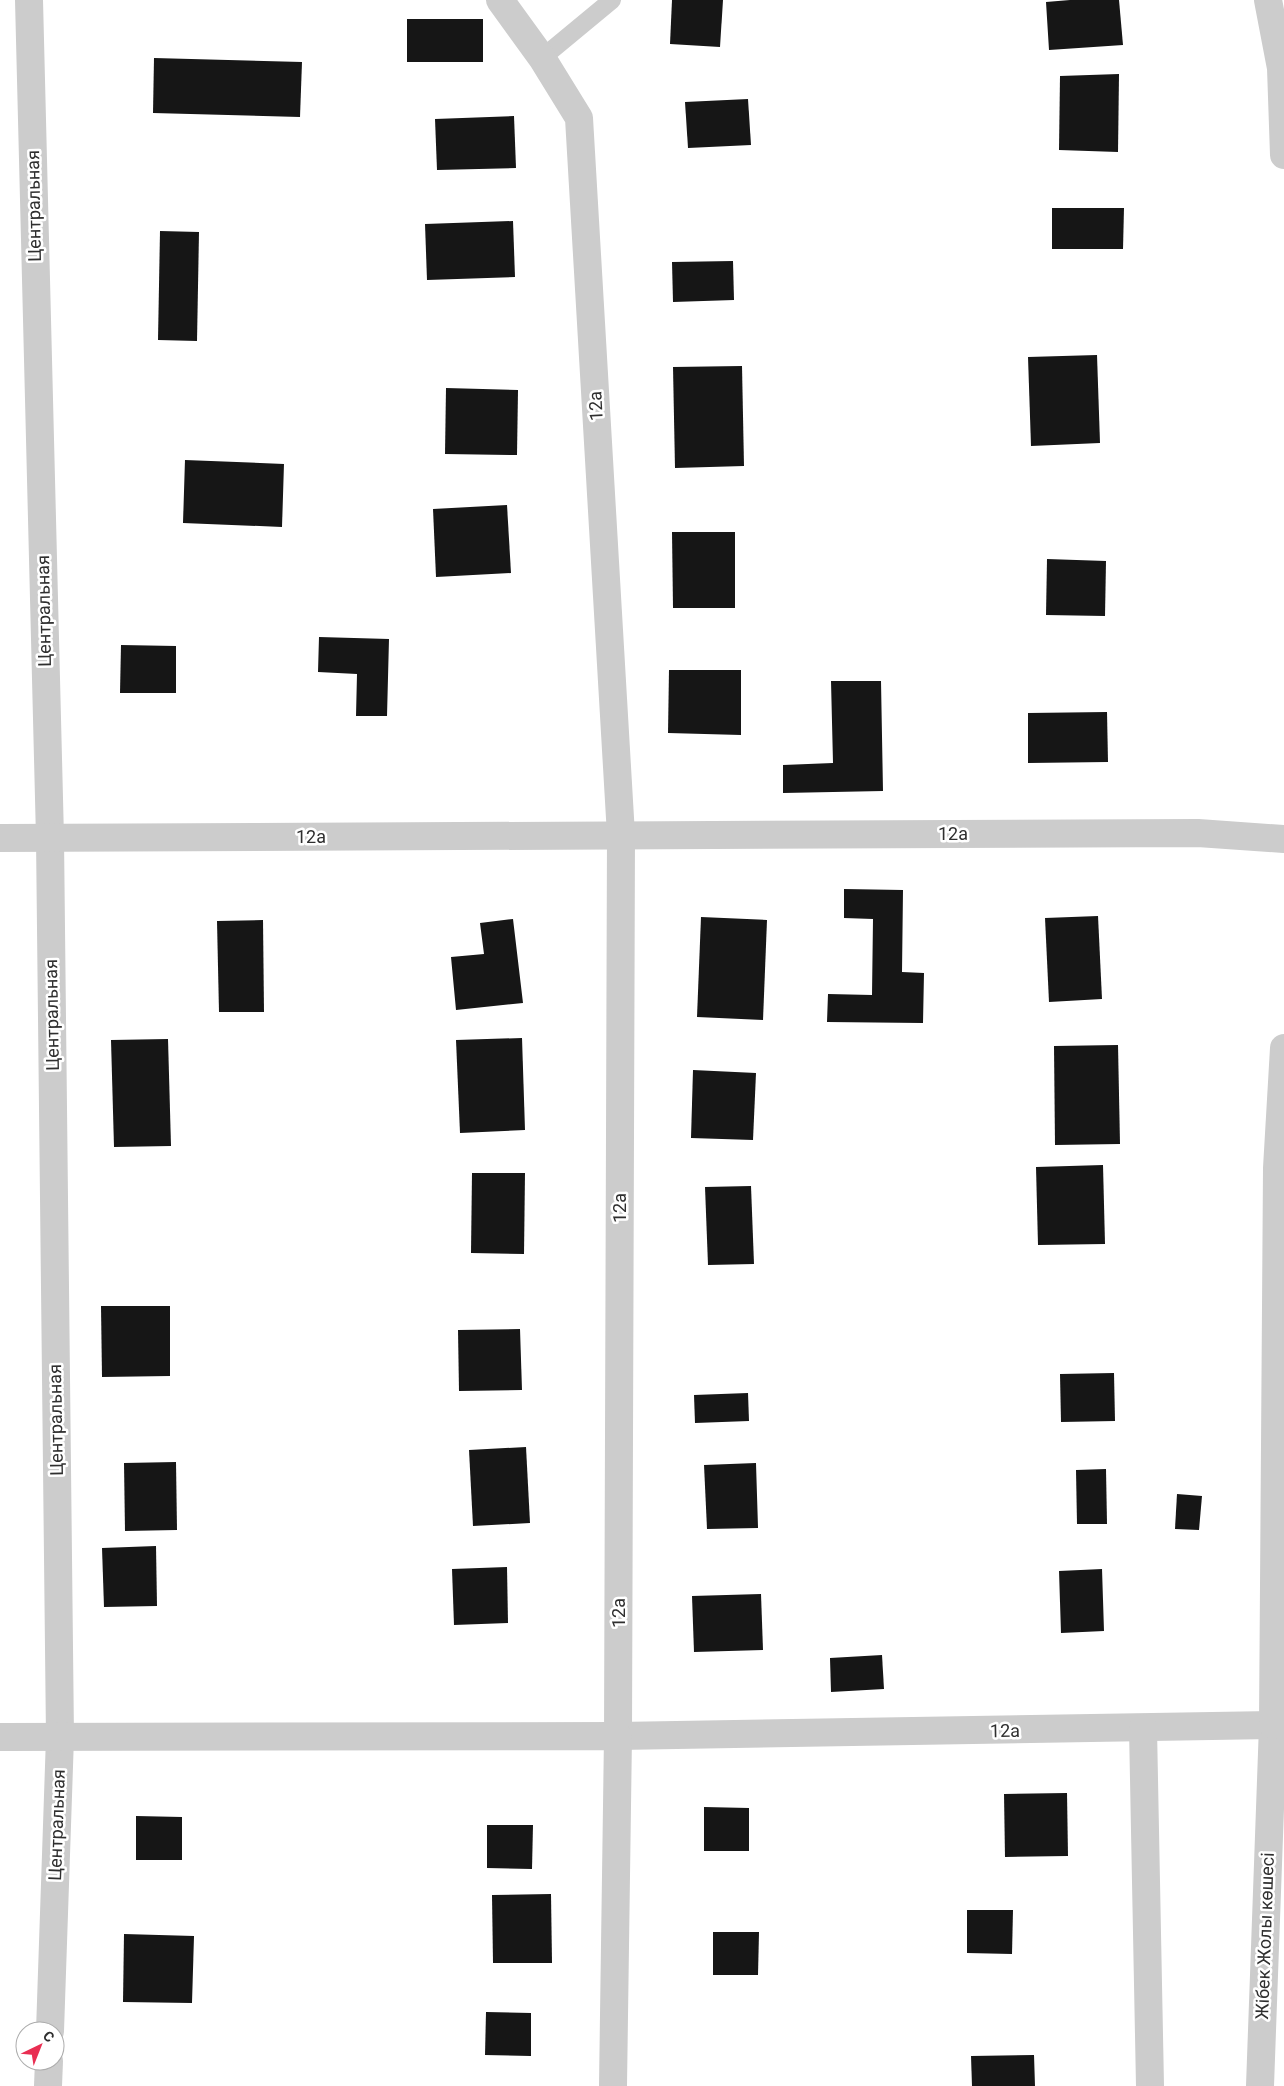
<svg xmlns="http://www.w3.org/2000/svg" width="1284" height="2086" viewBox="0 0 1284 2086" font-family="Roboto,sans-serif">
  <rect width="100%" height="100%" fill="#fff"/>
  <g fill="#161616">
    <polygon points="672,0 723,0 720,47 670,44"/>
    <polygon points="1070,0 1119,0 1123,45 1049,50 1046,2"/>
    <rect x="407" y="19" width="76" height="43"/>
    <polygon points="154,58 302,62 300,117 153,113"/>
    <polygon points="1119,74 1118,152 1059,150 1060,76"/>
    <polygon points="748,99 751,145 688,148 685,102"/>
    <polygon points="514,116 516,168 437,170 435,119"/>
    <polygon points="1052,208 1124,208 1123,249 1052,249"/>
    <polygon points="513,221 515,277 427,280 425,224"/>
    <polygon points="160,231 199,232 197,341 158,340"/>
    <polygon points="733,261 734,300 673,302 672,262"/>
    <polygon points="1097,355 1100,443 1031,446 1028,357"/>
    <polygon points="742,366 744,466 675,468 673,367"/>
    <polygon points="446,388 518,390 517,455 445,454"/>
    <polygon points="185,460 284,464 282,527 183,523"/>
    <polygon points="507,505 511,573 436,577 433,509"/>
    <polygon points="672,532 735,532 735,608 673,608"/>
    <polygon points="1047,559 1106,561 1105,616 1046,615"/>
    <polygon points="319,637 389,639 387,716 356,716 357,674 318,672"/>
    <polygon points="121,645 176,646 176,693 120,693"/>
    <polygon points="669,670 741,670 741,735 668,733"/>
    <polygon points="831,681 881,681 883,791 783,793 783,765 833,763"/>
    <polygon points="1107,712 1108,762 1028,763 1028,713"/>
    <polygon points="844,889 903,890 902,972 924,973 923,1023 827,1022 828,994 872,995 873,919 844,918"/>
    <polygon points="1098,916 1102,999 1049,1002 1045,918"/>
    <polygon points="701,917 767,920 763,1020 697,1017"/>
    <polygon points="513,919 523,1003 456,1010 451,957 484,954 480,923"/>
    <polygon points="263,920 264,1012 219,1012 217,921"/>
    <polygon points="522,1038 525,1130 460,1133 456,1040"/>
    <polygon points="168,1039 171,1146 114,1147 111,1040"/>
    <polygon points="1118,1045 1120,1144 1055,1145 1054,1046"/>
    <polygon points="693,1070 756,1073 753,1140 691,1138"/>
    <polygon points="1103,1165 1105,1244 1038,1245 1036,1167"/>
    <polygon points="472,1173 525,1173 524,1254 471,1253"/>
    <polygon points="751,1186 754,1264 708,1265 705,1187"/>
    <polygon points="101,1306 170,1306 170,1376 102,1377"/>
    <polygon points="520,1329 522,1390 459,1391 458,1330"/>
    <polygon points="1114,1373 1115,1421 1061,1422 1060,1374"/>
    <polygon points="748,1393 749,1421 695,1423 694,1395"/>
    <polygon points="526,1447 530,1523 473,1526 469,1450"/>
    <polygon points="176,1462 177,1530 125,1531 124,1463"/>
    <polygon points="756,1463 758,1528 707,1529 704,1465"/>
    <polygon points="1106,1469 1107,1524 1077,1524 1076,1470"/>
    <polygon points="1177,1494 1202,1496 1199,1530 1175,1529"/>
    <polygon points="156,1546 157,1606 104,1607 102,1548"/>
    <polygon points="507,1567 508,1623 454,1625 452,1569"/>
    <polygon points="1102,1569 1104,1631 1061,1633 1059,1571"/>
    <polygon points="761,1594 763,1650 694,1652 692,1596"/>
    <polygon points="882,1655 884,1689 831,1692 830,1658"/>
    <polygon points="1067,1793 1068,1856 1005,1857 1004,1794"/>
    <polygon points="704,1807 749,1808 749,1851 704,1851"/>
    <polygon points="136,1816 182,1817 182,1860 136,1860"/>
    <polygon points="487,1825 533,1825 532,1869 487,1868"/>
    <polygon points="551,1894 552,1963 493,1963 492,1895"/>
    <polygon points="967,1910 1013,1910 1012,1954 967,1953"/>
    <polygon points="713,1932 759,1932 758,1975 713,1975"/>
    <polygon points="124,1934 194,1936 192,2003 123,2002"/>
    <polygon points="486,2012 531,2013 531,2056 485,2055"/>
    <polygon points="1034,2055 1035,2086 972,2086 971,2056"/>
  </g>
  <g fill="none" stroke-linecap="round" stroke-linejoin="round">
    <polyline stroke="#ccc" stroke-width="18" points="542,58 612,0"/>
    <g stroke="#ccc" stroke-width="28">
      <polyline points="29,0 50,838 60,1737 50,2031"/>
      <polyline points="500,0 542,58 579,118 621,835 618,1736 1273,1725 1260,2086"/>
      <polyline points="0,838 1198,833 1284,839"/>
      <polyline points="1143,1728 1150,2086"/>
      <polyline points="0,1737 618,1736 613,2086"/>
      <polyline points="48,2086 49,2061"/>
    </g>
    <g stroke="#ccc" stroke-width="28">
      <polyline points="1268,0 1281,68 1284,155"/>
      <polyline points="1273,1725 1277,1168 1284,1048"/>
    </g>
  </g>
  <g text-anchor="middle" stroke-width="5" stroke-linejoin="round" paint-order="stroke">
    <g font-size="18" fill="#2f2f2f" stroke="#fff">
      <text transform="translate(34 206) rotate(-91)" y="6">Центральная</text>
      <text transform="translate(596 406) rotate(-93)" y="6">12а</text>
      <text transform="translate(44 611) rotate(-91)" y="6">Центральная</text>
      <text x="953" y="840">12а</text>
      <text x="311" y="843">12а</text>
      <text transform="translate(52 1015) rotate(-91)" y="6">Центральная</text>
      <text transform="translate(620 1208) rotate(-90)" y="6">12а</text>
      <text transform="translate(56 1420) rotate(-91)" y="6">Центральная</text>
      <text transform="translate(619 1613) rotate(-90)" y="6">12а</text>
      <text transform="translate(1005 1731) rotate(-1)" y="6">12а</text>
      <text transform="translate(57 1825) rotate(-88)" y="6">Центральная</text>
      <text transform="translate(1265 1936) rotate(-88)" y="6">Жібек Жолы көшесі</text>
    </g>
  </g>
  <g transform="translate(40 2046) rotate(43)"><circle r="24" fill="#ffffff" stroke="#acacac"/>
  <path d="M0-4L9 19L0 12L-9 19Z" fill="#e92e52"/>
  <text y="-8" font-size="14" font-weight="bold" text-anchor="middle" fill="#2f2f2f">С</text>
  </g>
</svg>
